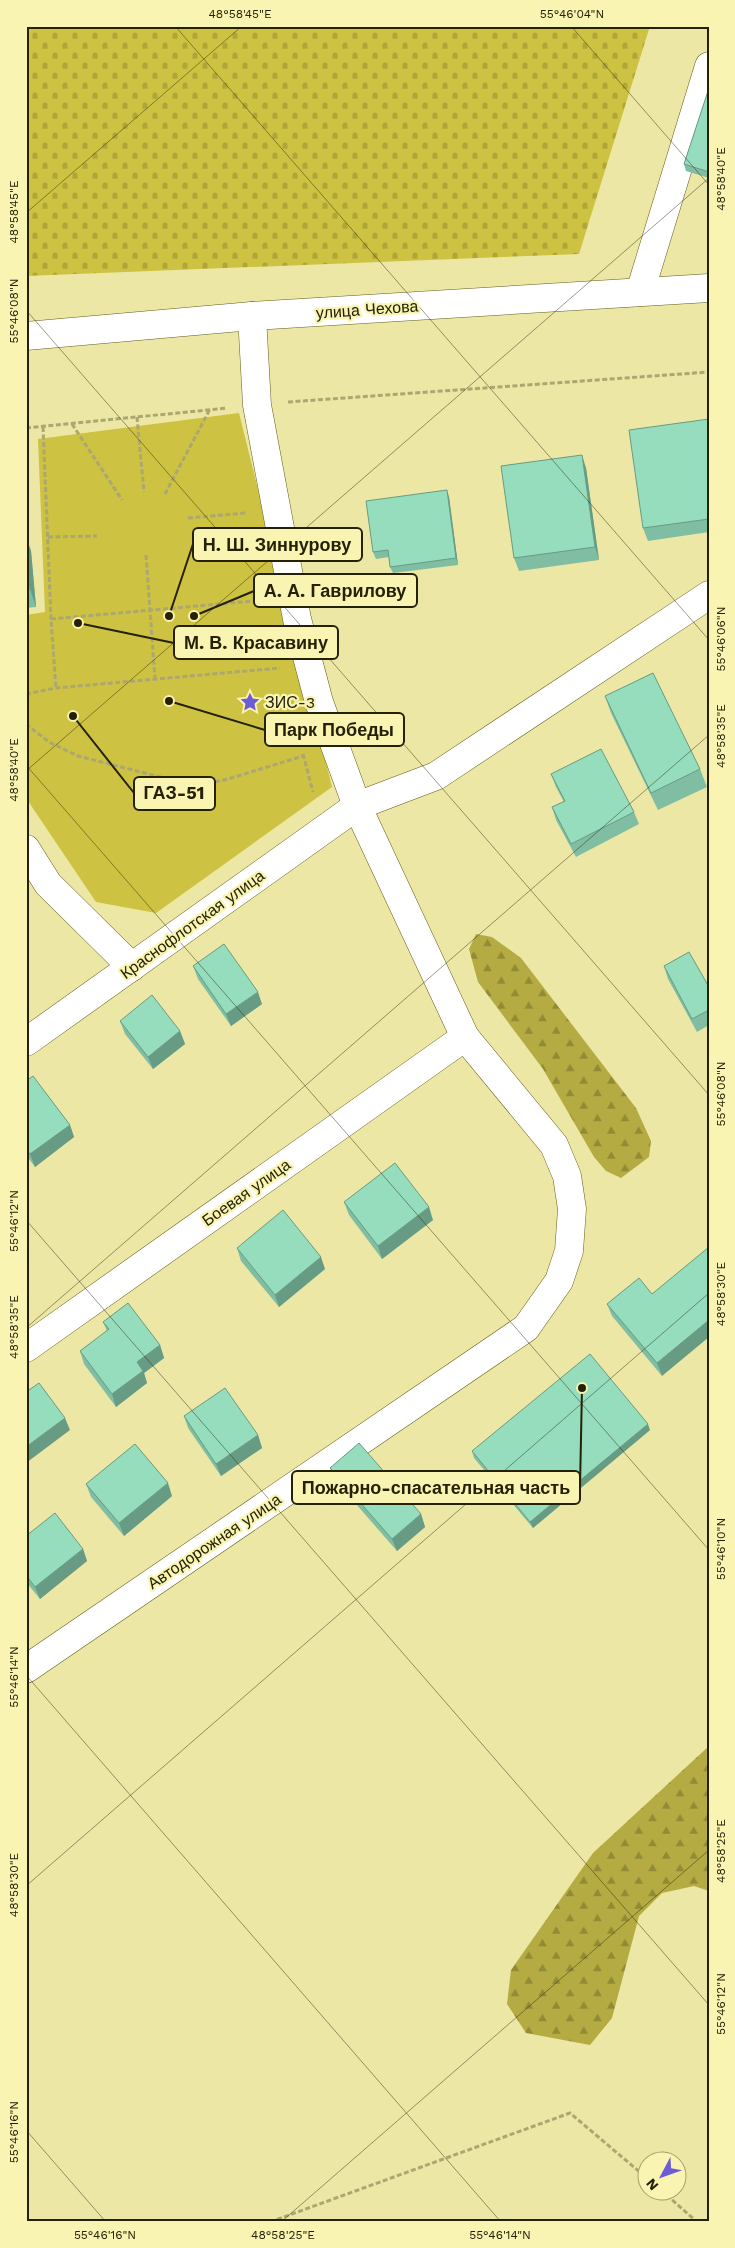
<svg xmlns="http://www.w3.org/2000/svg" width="735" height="2248" viewBox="0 0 735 2248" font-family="'Work Sans',sans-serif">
  <defs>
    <pattern id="forest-firs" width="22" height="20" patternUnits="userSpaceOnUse" patternTransform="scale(1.25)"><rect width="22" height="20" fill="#b4ab42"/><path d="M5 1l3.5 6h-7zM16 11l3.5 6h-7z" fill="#928b35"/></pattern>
    <pattern id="cemetery-stones" width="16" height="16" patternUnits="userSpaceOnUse" patternTransform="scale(1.25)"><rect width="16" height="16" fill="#cdc241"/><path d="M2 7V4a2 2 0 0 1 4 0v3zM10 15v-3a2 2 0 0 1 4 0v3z" fill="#b0a638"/></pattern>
  </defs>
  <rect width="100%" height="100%" fill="#ece7a4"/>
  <polygon fill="#cdc241" points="239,413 332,787 156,913 96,902 26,798 26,615 45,612 38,439"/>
  <g fill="url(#forest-firs)">
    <polygon points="476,934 492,937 521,958 636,1108 651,1141 649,1157 621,1178 606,1171 594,1157 543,1069 478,982 469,949"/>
    <polygon points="709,1746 709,1891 694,1886 662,1893 639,1916 612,2018 590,2045 526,2033 507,2004 511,1970 593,1853"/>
  </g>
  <polygon fill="url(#cemetery-stones)" points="26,26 650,26 579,254 26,276"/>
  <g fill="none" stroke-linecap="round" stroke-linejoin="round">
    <defs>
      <g id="minor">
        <polyline points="640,292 709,66"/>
        <polyline points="26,336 252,316 709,288"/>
        <polyline points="26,849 48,884 132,967"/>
        <polyline points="26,1042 357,806 436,776 709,595"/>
        <polyline points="26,1348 465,1037"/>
        <polyline points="26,1669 526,1328 559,1281 569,1251 572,1209 567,1176 554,1145 465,1037 357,806 319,702 297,619 257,405 252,316"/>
      </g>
    </defs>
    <use href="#minor" stroke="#645e1b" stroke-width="29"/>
    <g stroke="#aca771" stroke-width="3" stroke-dasharray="5 2.5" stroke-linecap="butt">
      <polyline points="288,402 709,372"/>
      <polyline points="137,417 144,492"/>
      <polyline points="72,424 122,500"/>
      <polyline points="43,427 51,619 56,688"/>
      <polyline points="26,428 227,408"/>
      <polyline points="165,494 210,409"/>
      <polyline points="188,518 246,513"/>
      <polyline points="48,537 97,536"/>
      <polyline points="146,555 155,679"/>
      <polyline points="51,619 264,600"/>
      <polyline points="26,694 56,688 280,668"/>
      <polyline points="26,724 49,742 78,756 196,786 228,779 303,756"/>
      <polyline points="303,754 313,792"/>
      <polyline points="661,2190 697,2222"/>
      <polyline points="270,2222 570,2113 648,2179"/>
    </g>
    <use href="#minor" stroke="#fff" stroke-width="28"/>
  </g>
  <g fill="#80bea3">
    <polygon points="709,88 709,178 686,171 684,164"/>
    <polygon points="709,419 709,532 648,541 643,528"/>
    <polygon points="586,468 599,560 519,571 514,558"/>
    <polygon points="449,497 458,565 393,573 390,567 389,557 376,559 373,552"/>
    <polygon points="26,537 31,551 36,607 26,608"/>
    <polygon points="605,696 700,769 707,787 658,810 611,713"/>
    <polygon points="551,774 634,812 639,824 576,857 556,820 552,807 564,802 556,787"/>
    <polygon points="193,966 262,1004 231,1026 198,979"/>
    <polygon points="664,966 709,987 709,1025 697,1032 668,979"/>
    <polygon points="120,1021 180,1031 185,1044 153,1069 125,1034"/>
    <polygon points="26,1081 70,1125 74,1137 35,1167 26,1155"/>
    <polygon points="344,1202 433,1220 382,1259 349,1215"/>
    <polygon points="237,1248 325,1269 279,1307 241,1261"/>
    <polygon points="652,1294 662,1376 612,1316 607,1304"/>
    <polygon points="103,1322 160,1345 164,1358 144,1373 147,1383 116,1407 84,1364 80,1351 107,1331"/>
    <polygon points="184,1416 258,1435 262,1448 221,1476 188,1428"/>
    <polygon points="650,1430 533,1528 474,1458 472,1451"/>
    <polygon points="330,1468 421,1514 425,1527 397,1551 335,1480"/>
    <polygon points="86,1484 172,1496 124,1536 91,1497"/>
    <polygon points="26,1536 83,1549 87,1561 40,1599 26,1582"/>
  </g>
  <g fill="#689b84">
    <polygon points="582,455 586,468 599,560 595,547"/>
    <polygon points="447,490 449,497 458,565 456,558"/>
    <polygon points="26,537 31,551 36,607 30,589 26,548"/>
    <polygon points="258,992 262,1004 231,1026 226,1014"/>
    <polygon points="180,1031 185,1044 153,1069 148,1057"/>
    <polygon points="70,1125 74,1137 35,1167 30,1154"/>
    <polygon points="429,1207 433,1220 382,1259 378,1246"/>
    <polygon points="321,1257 325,1269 279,1307 275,1295"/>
    <polygon points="709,1320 709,1337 662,1376 657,1363"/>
    <polygon points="160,1345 164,1358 144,1373 147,1383 116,1407 112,1394 137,1362"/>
    <polygon points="65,1418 70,1430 26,1463 26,1447"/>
    <polygon points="648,1424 650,1430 533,1528 530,1522"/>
    <polygon points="258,1435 262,1448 221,1476 216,1464"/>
    <polygon points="168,1483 172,1496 124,1536 119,1523"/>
    <polygon points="421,1514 425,1527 397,1551 392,1539"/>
    <polygon points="83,1549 87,1561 40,1599 35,1587"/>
  </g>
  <g fill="#95ddbd" stroke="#689b84">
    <polygon points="709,88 709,172 684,164"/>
    <polygon points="709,419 709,519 643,528 629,430"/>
    <polygon points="582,455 595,547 514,558 501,466"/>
    <polygon points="447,490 456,558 390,567 388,550 373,552 366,501"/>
    <polygon points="26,548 30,589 26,590"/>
    <polygon points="653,673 700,769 651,793 605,696"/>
    <polygon points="601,749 634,812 571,844 552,807 565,801 551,774"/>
    <polygon points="224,944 258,992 226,1014 193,966"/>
    <polygon points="689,952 709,987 709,1010 692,1019 664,966"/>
    <polygon points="152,995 180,1031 148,1057 120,1021"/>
    <polygon points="33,1076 70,1125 30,1154 26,1149 26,1081"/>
    <polygon points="395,1163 429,1207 378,1246 344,1202"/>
    <polygon points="283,1210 321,1257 275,1295 237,1248"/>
    <polygon points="709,1247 709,1320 657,1363 607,1304 639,1278 652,1294"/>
    <polygon points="128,1303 160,1345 137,1362 143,1371 112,1394 80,1351 109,1329 103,1322"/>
    <polygon points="590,1354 648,1424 530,1522 472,1451"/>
    <polygon points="39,1383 65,1418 26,1447 26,1392"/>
    <polygon points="225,1388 258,1435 216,1464 184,1416"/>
    <polygon points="359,1443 421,1514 392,1539 330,1468"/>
    <polygon points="135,1444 168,1483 119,1523 86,1484"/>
    <polygon points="55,1513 83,1549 35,1587 26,1575 26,1536"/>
  </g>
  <path fill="none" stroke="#242106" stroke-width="1" stroke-opacity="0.45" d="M175 26 709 640M571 26 709 185M26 213 242 26M26 310 709 1095M26 765 709 1550M26 771 709 178M26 1220 709 2005M26 1328 709 735M26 1675 501 2222M26 1886 709 1293M26 2130 106 2222M281 2222 709 1850"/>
  <defs>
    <symbol id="sight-bare" viewBox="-9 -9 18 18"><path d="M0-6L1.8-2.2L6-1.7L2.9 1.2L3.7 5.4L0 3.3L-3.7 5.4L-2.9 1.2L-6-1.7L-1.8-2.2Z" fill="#6c5dd7" stroke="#f9f4b1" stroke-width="2.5" paint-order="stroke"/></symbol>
  </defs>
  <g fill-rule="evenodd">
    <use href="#sight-bare" x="236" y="688" width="28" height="28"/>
  </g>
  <g text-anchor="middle" stroke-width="4.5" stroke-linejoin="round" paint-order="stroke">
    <g font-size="16" fill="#242106" stroke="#f9f4b1">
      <text transform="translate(367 309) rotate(-4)" y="6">улица Чехова</text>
      <text transform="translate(192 924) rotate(-36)" y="6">Краснофлотская улица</text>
      <text transform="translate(246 1192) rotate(-35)" y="6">Боевая улица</text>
      <text transform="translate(214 1541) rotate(-34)" y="6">Автодорожная улица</text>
    </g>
    <g font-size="16" fill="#242106" stroke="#f9f4b1" text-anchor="start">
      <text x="265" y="708">ЗИС-3</text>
    </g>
  </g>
  <path fill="none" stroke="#242106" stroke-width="2" d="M169 616L193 544M194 616L254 591M78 623L174 643M169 701L265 730M73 716L134 793M582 1388L580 1487"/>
  <g fill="#242106" stroke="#f9f4b1" stroke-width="2">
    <circle cx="169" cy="616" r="5"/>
    <circle cx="194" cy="616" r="5"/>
    <circle cx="78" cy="623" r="5"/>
    <circle cx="169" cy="701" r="5"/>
    <circle cx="73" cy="716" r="5"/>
    <circle cx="582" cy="1388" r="5"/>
  </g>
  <g fill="#f9f4b1" stroke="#242106" stroke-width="2">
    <rect x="193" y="528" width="169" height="33" rx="5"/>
    <rect x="254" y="574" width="163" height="33" rx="5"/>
    <rect x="174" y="626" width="164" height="33" rx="5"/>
    <rect x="265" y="713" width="139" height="33" rx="5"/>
    <rect x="134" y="777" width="81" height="33" rx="5"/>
    <rect x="292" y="1471" width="288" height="33" rx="5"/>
  </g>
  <g font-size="18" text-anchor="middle" font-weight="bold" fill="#242106">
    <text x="277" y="551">Н. Ш. Зиннурову</text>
    <text x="335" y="597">А. А. Гаврилову</text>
    <text x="256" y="649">М. В. Красавину</text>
    <text x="334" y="736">Парк Победы</text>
    <text x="174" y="799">ГАЗ-51</text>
    <text x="436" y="1494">Пожарно-спасательная часть</text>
  </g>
  <rect width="735" height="2248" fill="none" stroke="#f9f4b1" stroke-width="55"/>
  <g transform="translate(662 2176) rotate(229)"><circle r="24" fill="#f9f4b1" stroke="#a4a06d"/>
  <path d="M0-4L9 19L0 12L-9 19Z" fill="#6c5dd7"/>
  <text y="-8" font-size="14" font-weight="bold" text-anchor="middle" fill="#242106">N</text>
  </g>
  <rect x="28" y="28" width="680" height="2192" fill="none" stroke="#242106" stroke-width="2"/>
  <g font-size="12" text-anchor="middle" fill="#242106">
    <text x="240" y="18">48°58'45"E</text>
    <text x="572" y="18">55°46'04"N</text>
    <text transform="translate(721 179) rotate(-90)" y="4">48°58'40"E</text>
    <text transform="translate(14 212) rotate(-90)" y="4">48°58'45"E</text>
    <text transform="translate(14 311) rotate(-90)" y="4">55°46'08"N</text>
    <text transform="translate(721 639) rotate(-90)" y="4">55°46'06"N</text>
    <text transform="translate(721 736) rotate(-90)" y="4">48°58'35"E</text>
    <text transform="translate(14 770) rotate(-90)" y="4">48°58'40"E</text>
    <text transform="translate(721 1094) rotate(-90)" y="4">55°46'08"N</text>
    <text transform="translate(14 1221) rotate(-90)" y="4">55°46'12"N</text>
    <text transform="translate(721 1294) rotate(-90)" y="4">48°58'30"E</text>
    <text transform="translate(14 1327) rotate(-90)" y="4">48°58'35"E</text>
    <text transform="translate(721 1549) rotate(-90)" y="4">55°46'10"N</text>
    <text transform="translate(14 1677) rotate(-90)" y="4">55°46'14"N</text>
    <text transform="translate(721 1851) rotate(-90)" y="4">48°58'25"E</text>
    <text transform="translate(14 1885) rotate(-90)" y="4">48°58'30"E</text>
    <text transform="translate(721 2004) rotate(-90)" y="4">55°46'12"N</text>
    <text transform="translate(14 2132) rotate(-90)" y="4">55°46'16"N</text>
    <text x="105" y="2239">55°46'16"N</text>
    <text x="283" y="2239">48°58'25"E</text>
    <text x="500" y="2239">55°46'14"N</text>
  </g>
</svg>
